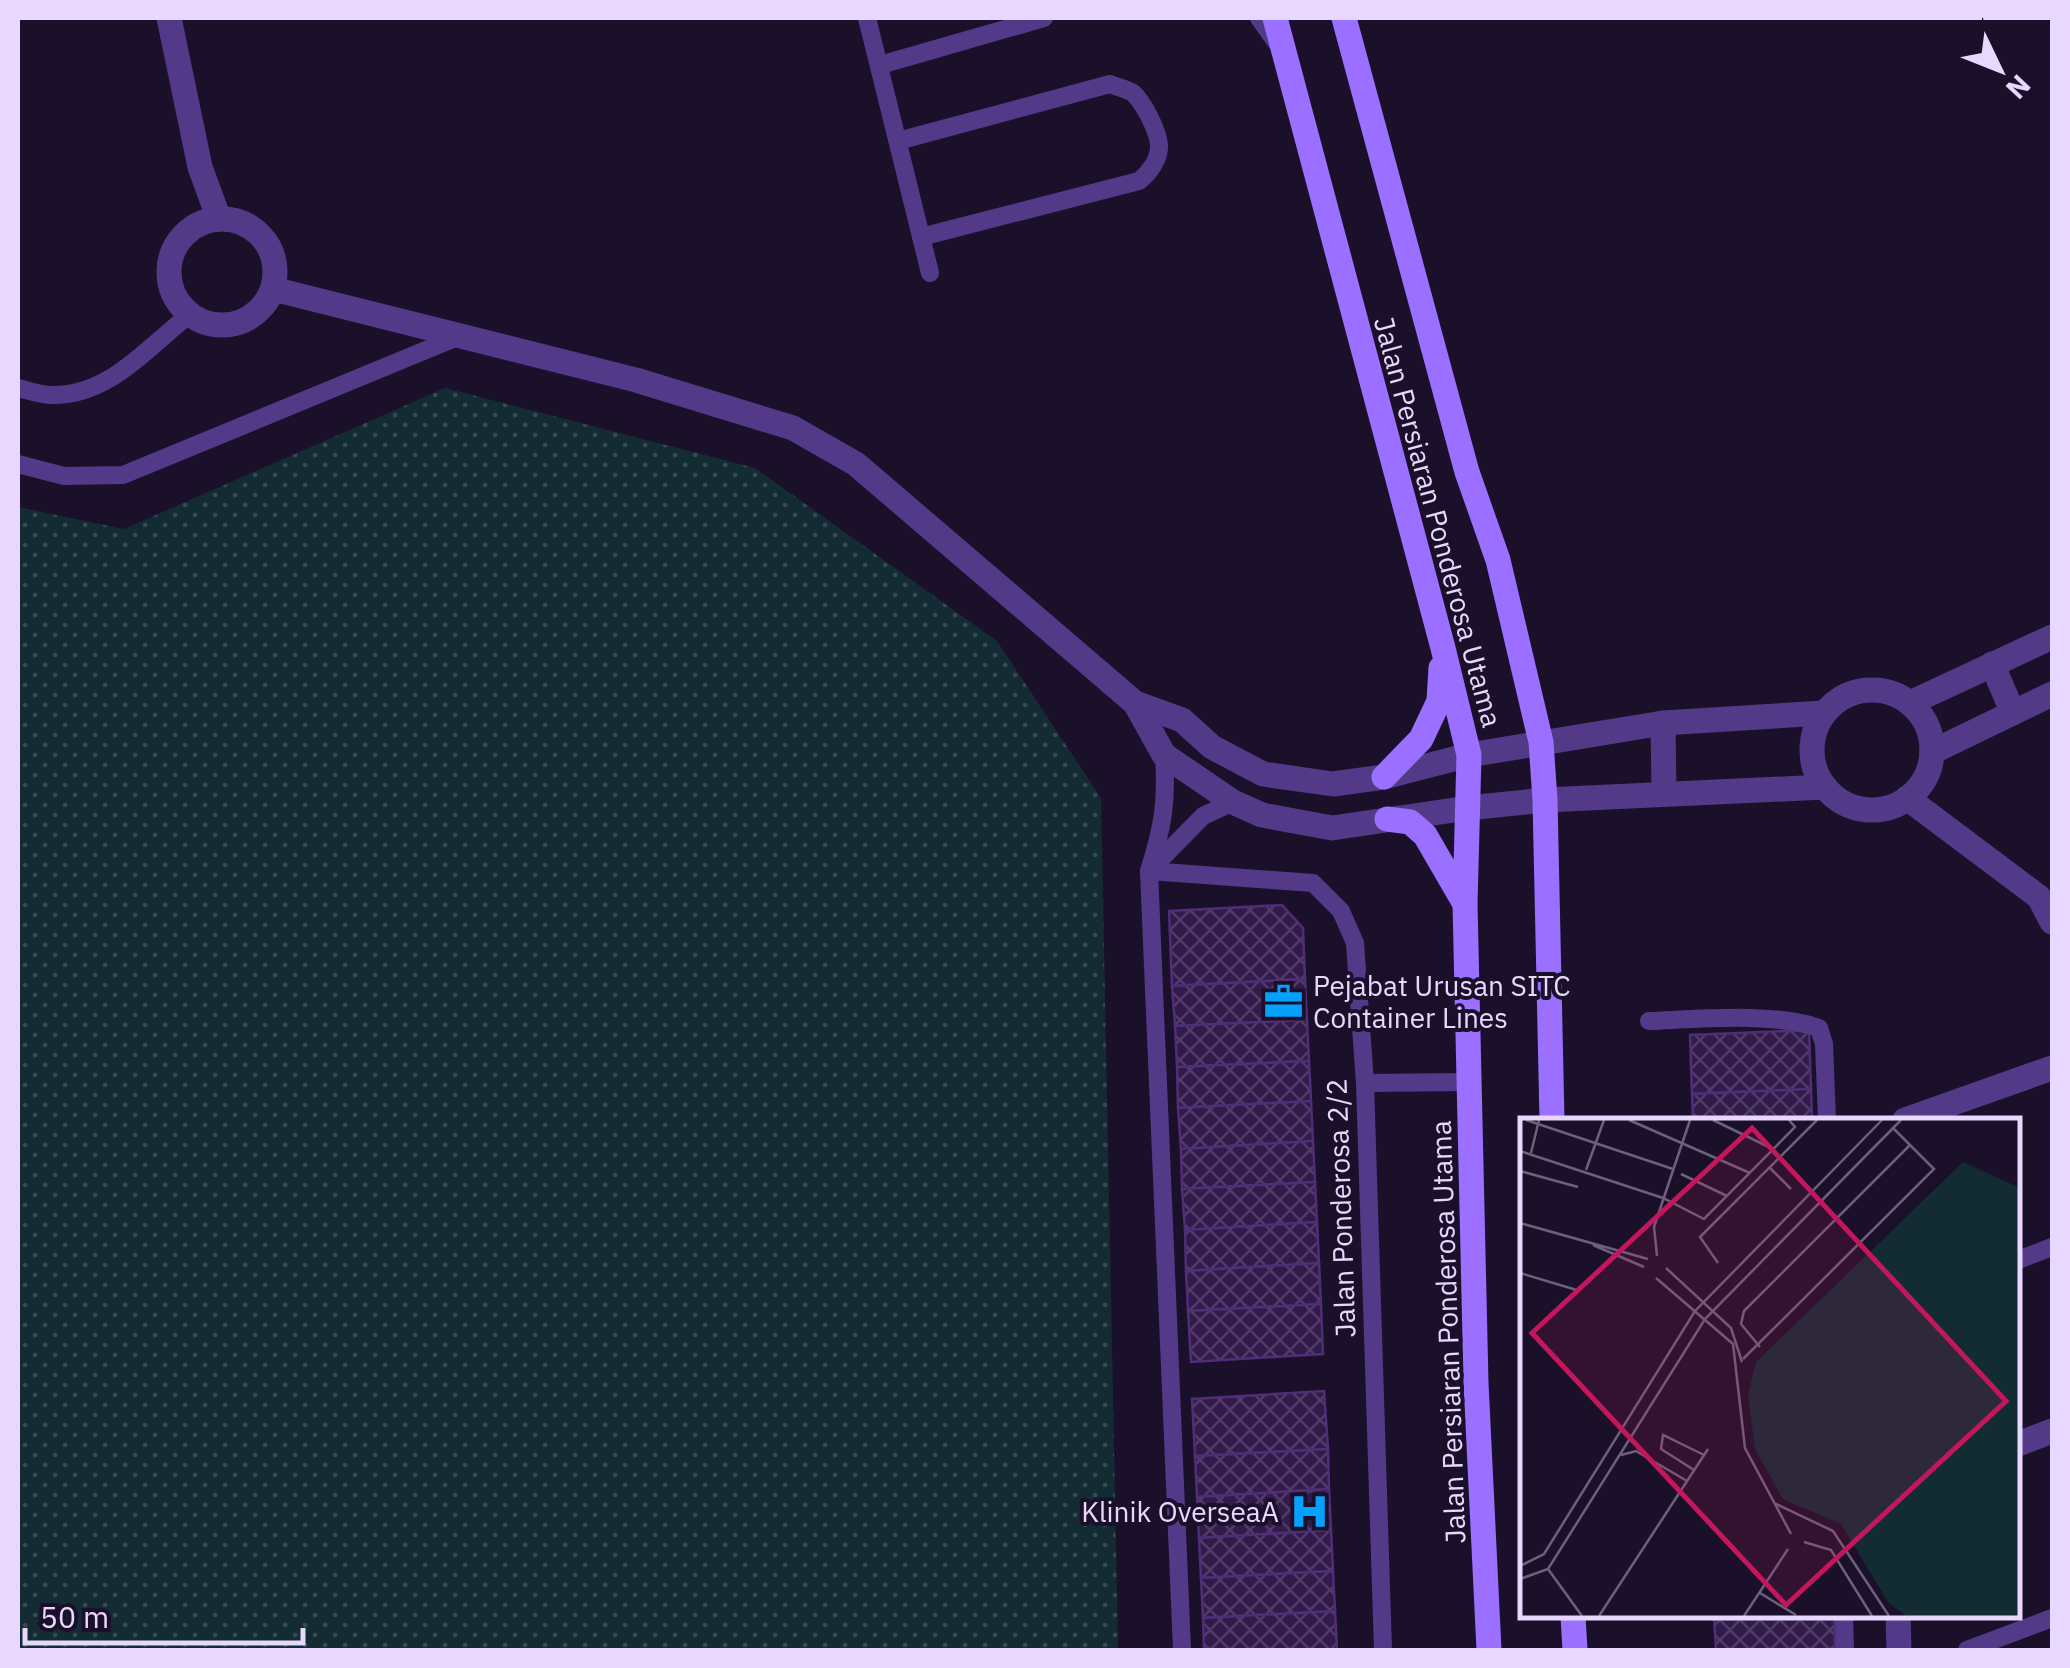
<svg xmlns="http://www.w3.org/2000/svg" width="2070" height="1668" viewBox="0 0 2070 1668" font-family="'IBM Plex Sans',sans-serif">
  <defs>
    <pattern id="green-dots" width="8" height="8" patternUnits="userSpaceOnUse" patternTransform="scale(2.5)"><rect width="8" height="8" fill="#132c34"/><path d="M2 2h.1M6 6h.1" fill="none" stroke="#354a52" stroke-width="1.8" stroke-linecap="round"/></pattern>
    <pattern id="building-cross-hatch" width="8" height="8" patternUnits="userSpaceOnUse" patternTransform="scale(2.5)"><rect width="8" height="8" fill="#321b4b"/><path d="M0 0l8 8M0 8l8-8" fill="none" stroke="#503b66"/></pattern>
  </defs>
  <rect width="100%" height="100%" fill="#1b102a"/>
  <polygon fill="url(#green-dots)" points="445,388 755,468 997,641 1101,798 1118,1650 18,1650 18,507 124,529"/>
  <g fill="url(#building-cross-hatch)" stroke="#502d77" stroke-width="2.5">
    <polygon points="1282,905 1303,928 1305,979 1172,986 1169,911"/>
    <polygon points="1305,979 1307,1020 1175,1026 1172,986"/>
    <polygon points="1307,1020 1309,1061 1177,1067 1175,1026"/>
    <polygon points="1809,1030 1811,1089 1692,1094 1690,1035"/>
    <polygon points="1309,1061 1311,1101 1178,1108 1177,1067"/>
    <polygon points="1811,1089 1812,1120 1693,1120 1692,1094"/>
    <polygon points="1311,1101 1313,1141 1181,1149 1178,1108"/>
    <polygon points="1313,1141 1315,1182 1182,1189 1181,1149"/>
    <polygon points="1315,1182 1317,1222 1185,1230 1182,1189"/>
    <polygon points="1317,1222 1319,1263 1186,1271 1185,1230"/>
    <polygon points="1319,1263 1321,1304 1188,1311 1186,1271"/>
    <polygon points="1321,1304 1323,1354 1191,1362 1188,1311"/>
    <polygon points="1324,1391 1328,1449 1195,1456 1192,1399"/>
    <polygon points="1328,1449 1329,1489 1197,1497 1195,1456"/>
    <polygon points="1329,1489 1331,1530 1199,1538 1197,1497"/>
    <polygon points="1331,1530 1333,1571 1201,1578 1199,1538"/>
    <polygon points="1333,1571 1335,1611 1203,1618 1201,1578"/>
    <polygon points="1335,1611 1337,1650 1204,1650 1203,1618"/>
    <polygon points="1714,1616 1834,1616 1835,1650 1716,1650"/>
  </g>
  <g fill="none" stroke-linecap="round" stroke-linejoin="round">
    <g stroke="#533a89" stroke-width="18">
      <polyline points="867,18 930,273"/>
      <polyline points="1259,18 1276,42"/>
      <polyline points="880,65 1044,18"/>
      <path d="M898 141 1110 84C1117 87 1127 89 1133 93 1144 103 1158 131 1159 145 1160 159 1149 173 1139 181L921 237"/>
      <path d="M18 388C30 391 44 396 56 395 111 394 149 346 189 315"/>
      <polyline points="18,464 64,476 123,475 460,336"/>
      <path d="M1164 755C1167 803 1163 826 1149 871L1182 1650"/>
      <polyline points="1153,867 1203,816 1233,802"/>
      <polyline points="1149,871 1313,883 1341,911 1355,943 1365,1083 1383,1650"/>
      <path d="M1649 1021C1698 1019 1774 1012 1819 1028L1824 1044 1827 1120"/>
      <polyline points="1365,1083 1470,1082"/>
      <polyline points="2018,1260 2052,1247"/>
      <polyline points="1844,1616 1845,1650"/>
      <polyline points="1967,1650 2052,1618"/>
    </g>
    <g stroke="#533a89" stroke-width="25">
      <polyline points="169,18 200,167 219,219"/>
      <circle cx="222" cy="272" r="53"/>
      <polyline points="273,289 636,380 793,428 856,464 1135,703 1164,755 1233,802 1262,815 1332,828 1468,808 1545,800 1825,787"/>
      <polyline points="1992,664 2013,713"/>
      <circle cx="1872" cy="750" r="60"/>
      <polyline points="1135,703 1182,720 1212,747 1263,774 1333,784 1384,777 1469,755 1663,723 1823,713"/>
      <polyline points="1910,703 2052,637"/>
      <polyline points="1663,723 1664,794"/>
      <polyline points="1932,752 2052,694"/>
      <polyline points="1907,798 2039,897 2052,922"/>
      <polyline points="1905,1120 2052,1068"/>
      <polyline points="2018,1444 2052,1431"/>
      <polyline points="1898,1616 1899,1650"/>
    </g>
    <g stroke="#9b6fff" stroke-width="25">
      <polyline points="1275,18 1443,648 1469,755 1465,904 1476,1383 1489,1650"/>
      <polyline points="1344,18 1467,472 1498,560 1541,742 1545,800 1552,1120"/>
      <polyline points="1384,777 1421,739 1439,701 1441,668"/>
      <polyline points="1387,819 1410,822 1425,835 1465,904"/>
      <polyline points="1573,1616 1575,1650"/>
    </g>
  </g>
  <defs>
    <symbol id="office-bare" viewBox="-9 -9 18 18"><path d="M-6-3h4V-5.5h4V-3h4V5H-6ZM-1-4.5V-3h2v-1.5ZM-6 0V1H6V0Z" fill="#04a1ff" stroke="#1b102a" stroke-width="2.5" paint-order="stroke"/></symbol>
    <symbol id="hospital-bare" viewBox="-9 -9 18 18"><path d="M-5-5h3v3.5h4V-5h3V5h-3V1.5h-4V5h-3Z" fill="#04a1ff" stroke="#1b102a" stroke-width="2.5" paint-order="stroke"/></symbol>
  </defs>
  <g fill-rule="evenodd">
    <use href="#office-bare" x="1256" y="974" width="55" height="55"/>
    <use href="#hospital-bare" x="1282" y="1484" width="55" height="55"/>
  </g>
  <g text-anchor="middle" stroke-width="8" stroke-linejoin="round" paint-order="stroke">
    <g font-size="28" fill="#e8d8ff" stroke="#1b102a">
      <text transform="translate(1438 522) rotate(75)" y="10">Jalan Persiaran Ponderosa Utama</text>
      <text transform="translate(1341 1208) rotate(-92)" y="10">Jalan Ponderosa 2/2</text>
      <text transform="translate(1448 1332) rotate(-92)" y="10">Jalan Persiaran Ponderosa Utama</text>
    </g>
    <g font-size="28" fill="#e8d8ff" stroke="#1b102a" text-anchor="start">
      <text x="1313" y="996">Pejabat Urusan SITC<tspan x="1313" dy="32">Container Lines</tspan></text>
      <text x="1279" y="1522" text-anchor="end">Klinik OverseaA</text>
    </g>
  </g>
  <g transform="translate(1520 1118)">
    <rect width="500" height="500" fill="#1b102a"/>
    <path d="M443 44 500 70V498H386L368 484 321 406 263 381 235 331 228 277 236 244Z" fill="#132c34"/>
    <path fill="none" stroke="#6d607f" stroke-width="2.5" d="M6 2 153 51M109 2 230 55M193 2 253 31M0 33 143 80 184 101 275 9 269 2M11 35 19 2M249 49 271 71M66 52 84 2M0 53 58 69M161 56 207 78M0 105 128 141M73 127 124 149M137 138 134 109 170 2M198 145 180 119 297 2M146 150 211 210 222 244M0 155 60 173M136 160 213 226 225 330 271 416M240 229 221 206 224 193 390 27M223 241 414 51 374 11M101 337 116 333 167 363M174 352 141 331 143 317 184 337M254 385 313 413 369 498M284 424 311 432 352 498M0 448 24 436 175 193 362 2M28 451 62 498M0 461 28 451 185 201 381 2M240 475 276 497M79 498 188 331M224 498 268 431"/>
    <path fill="#c2185b" fill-opacity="0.15" stroke="#c2185b" stroke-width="5" d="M232 10 486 283 266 487 12 215Z"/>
    <rect width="500" height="500" fill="none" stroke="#e8d8ff" stroke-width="5"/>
  </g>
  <rect width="2070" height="1668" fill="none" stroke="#e8d8ff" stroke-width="40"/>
  <g transform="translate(2000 70) rotate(133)" stroke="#1b102a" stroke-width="8" paint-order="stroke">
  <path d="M0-8L18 38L0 25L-18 38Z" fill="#e8d8ff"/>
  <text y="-15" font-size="28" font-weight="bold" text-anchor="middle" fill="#e8d8ff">N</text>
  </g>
  <path d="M25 1628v15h278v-15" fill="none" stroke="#e8d8ff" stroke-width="5"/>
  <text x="40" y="1628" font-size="30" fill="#e8d8ff" stroke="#1b102a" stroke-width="8" paint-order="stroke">50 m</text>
</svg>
